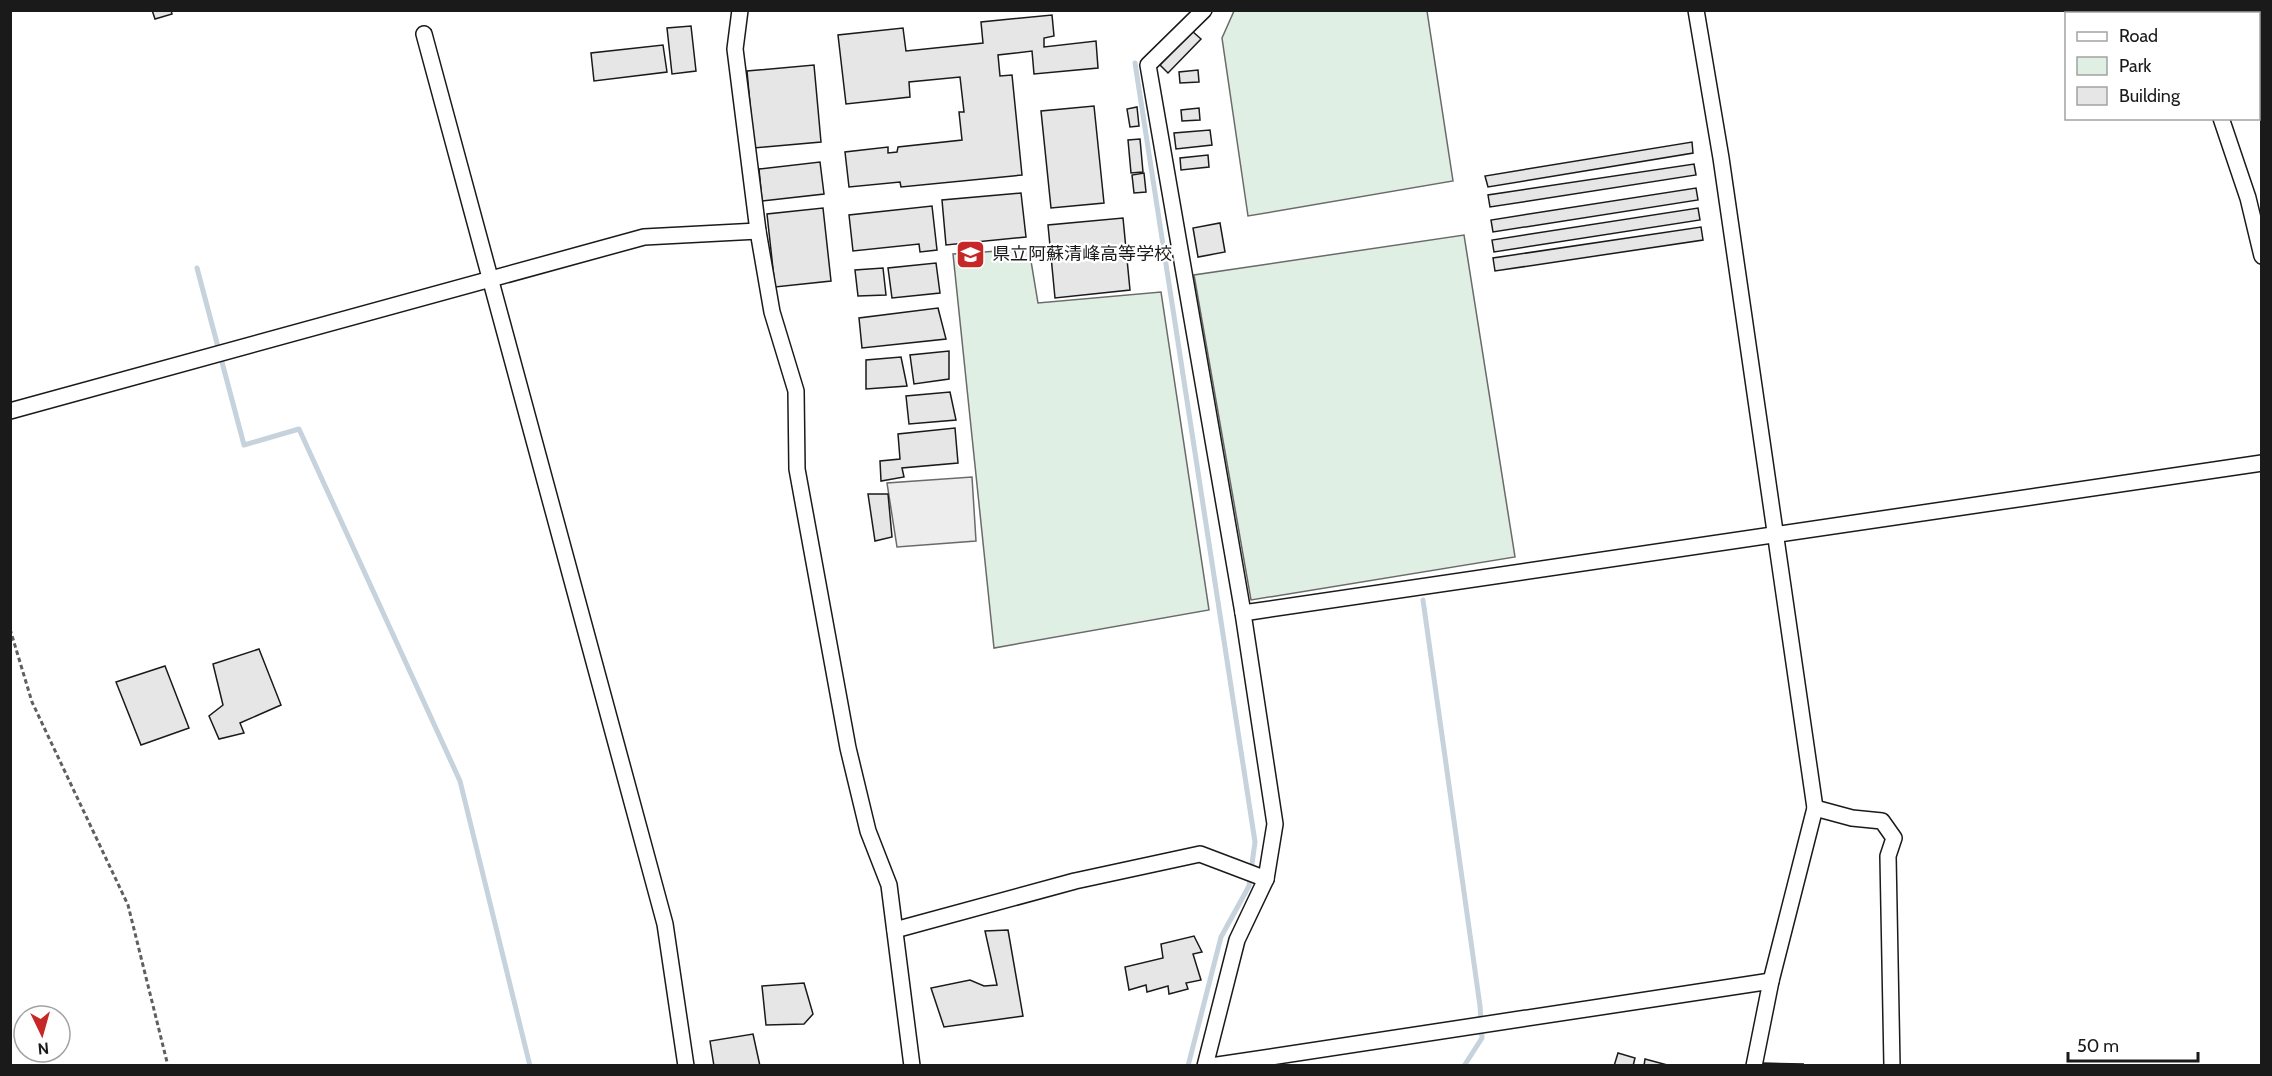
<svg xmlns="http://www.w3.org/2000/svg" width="2272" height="1076" viewBox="0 0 2272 1076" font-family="Cabin,'Noto Sans JP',sans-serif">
  <rect width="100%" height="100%" fill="#fff"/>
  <g fill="#e0efe3" stroke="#6a6a6a" stroke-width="1.5">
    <polygon points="1234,11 1427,11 1453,181 1248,216 1222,38"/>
    <polygon points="1464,235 1515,557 1251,600 1194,275"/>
    <polygon points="1029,249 1038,303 1161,292 1209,610 994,648 953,254"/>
  </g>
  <polygon fill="#ededed" stroke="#6a6a6a" stroke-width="1.5" points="972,477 976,541 897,547 887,483"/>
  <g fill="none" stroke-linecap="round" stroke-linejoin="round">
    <g stroke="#c6d2dc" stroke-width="5">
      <polyline points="1135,63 1255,842 1249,886 1221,937 1188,1066"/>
      <polyline points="197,268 244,445 299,429 460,781 530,1066"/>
      <polyline points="1423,600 1480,1006 1482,1038 1464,1066"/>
    </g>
  </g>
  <g fill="#e6e6e6" stroke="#1a1a1a" stroke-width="1.5">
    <polygon points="152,10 171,10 172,14 155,19"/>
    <polygon points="1052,15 1054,36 1044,38 1044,47 1096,41 1098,68 1034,74 1032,51 998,55 1000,76 1012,75 1022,175 901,187 900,182 849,187 845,152 888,147 888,153 897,152 898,147 962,140 959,112 964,112 960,77 909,82 910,97 846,104 838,35 903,28 906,51 983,43 981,22"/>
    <polygon points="691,26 696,71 672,74 667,28"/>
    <polygon points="1192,31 1201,39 1168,73 1160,65"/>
    <polygon points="663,45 667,72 594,81 591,53"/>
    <polygon points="814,65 821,142 754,148 747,71"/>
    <polygon points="1198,70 1199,82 1180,83 1179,72"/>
    <polygon points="1094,106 1104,203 1051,208 1041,111"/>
    <polygon points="1137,107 1139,126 1130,127 1127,109"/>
    <polygon points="1199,108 1200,120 1182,121 1181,110"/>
    <polygon points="1210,130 1212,145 1176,149 1174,133"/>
    <polygon points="1140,139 1143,172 1131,173 1128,140"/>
    <polygon points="1692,142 1693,153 1488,187 1485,176"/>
    <polygon points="1208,155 1209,167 1181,170 1180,158"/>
    <polygon points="820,162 824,194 762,201 759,169"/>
    <polygon points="1694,164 1696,175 1490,207 1488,195"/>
    <polygon points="1144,173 1146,192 1134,193 1132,175"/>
    <polygon points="1696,188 1698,200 1493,232 1491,220"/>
    <polygon points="1021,193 1026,237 946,245 942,200"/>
    <polygon points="932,206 937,250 920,252 919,244 853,251 849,215"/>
    <polygon points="823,208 831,281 775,287 767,214"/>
    <polygon points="1698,208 1700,220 1494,252 1492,240"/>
    <polygon points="1123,218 1130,290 1055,298 1048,225"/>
    <polygon points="1220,223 1225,252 1198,257 1193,228"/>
    <polygon points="1701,227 1703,240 1495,271 1493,258"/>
    <polygon points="936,263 940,293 892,298 888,268"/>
    <polygon points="883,268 886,295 858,296 855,270"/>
    <polygon points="938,308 946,339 862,348 859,318"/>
    <polygon points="949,351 949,379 914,384 910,355"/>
    <polygon points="901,357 907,386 866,389 866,360"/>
    <polygon points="950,392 956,420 909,424 906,396"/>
    <polygon points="955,428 958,463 902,468 904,477 881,481 880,461 900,459 898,434"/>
    <polygon points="868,494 888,494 892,537 875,541"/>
    <polygon points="259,649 281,705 240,723 244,733 219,739 209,716 223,705 213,664"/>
    <polygon points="165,666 189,728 141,745 116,682"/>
    <polygon points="1008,930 1023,1016 944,1027 931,988 970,980 984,986 997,985 985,931"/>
    <polygon points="1194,936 1202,952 1193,954 1201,980 1186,983 1188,989 1169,994 1168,986 1147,992 1146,985 1129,990 1125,967 1163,958 1161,944"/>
    <polygon points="804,983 813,1014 804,1024 766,1025 762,986"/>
    <polygon points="753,1034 760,1066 714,1066 710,1041"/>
    <polygon points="1618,1053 1635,1058 1633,1066 1614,1066"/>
    <polygon points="1645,1059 1671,1066 1644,1066"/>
    <polygon points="1762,1063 1804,1064 1762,1066"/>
  </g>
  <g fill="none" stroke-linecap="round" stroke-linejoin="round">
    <defs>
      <g id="minor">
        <polyline points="740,10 735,49 758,231 772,312 796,391 797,469 848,748 868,831 889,885 912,1066"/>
        <polyline points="1204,10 1148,65 1243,613"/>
        <polyline points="1696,10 1721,158 1815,808 1771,981 1754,1066"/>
        <polyline points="2216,14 2216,10"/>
        <polyline points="424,34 665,924 686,1066"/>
        <polyline points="2221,118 2248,198 2262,256"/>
        <polyline points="10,411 644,237 758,231"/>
        <polyline points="1815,808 1852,818 1882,821 1894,838 1888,856 1892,1066"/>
        <polyline points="895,930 1075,881 1200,854 1266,879"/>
        <polyline points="1205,1066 1237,940 1266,879 1275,824 1243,613 2262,463"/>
        <polyline points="1211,1066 1771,981"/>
      </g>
    </defs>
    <use href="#minor" stroke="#1a1a1a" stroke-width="18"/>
    <polyline stroke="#5f5f5f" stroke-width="3" stroke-dasharray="4.5 3" stroke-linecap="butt" points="10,629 32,702 128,905 168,1066"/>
    <use href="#minor" stroke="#fff" stroke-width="15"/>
  </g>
  <defs>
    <symbol id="school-square" viewBox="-11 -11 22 22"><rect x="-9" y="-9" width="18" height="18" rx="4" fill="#c62828" stroke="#fff"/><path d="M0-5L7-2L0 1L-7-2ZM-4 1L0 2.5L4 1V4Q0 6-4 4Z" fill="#fff"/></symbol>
  </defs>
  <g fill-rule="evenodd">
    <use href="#school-square" x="954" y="238" width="33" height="33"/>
  </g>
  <g text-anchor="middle" stroke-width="4.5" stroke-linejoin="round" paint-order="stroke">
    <g font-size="18" fill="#1a1a1a" stroke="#fff" text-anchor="start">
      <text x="992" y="260">県立阿蘇清峰高等学校</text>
    </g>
  </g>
  <rect width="2272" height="1076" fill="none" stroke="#1a1a1a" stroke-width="24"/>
  <rect x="2065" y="12" width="195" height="108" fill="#ffffff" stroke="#a3a3a3" stroke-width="1.5"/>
  <rect x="2077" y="32" width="30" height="9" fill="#ffffff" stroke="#a3a3a3" stroke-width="1.5"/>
  <text x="2119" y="42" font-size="18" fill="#1a1a1a">Road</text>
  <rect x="2077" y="57" width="30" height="18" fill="#e0efe3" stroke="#a3a3a3" stroke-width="1.5"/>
  <text x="2119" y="72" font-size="18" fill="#1a1a1a">Park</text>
  <rect x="2077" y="87" width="30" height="18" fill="#e6e6e6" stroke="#a3a3a3" stroke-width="1.5"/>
  <text x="2119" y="102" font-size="18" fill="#1a1a1a">Building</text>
  <g transform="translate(42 1034) rotate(175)"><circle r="28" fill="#ffffff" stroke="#a3a3a3" stroke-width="1.5"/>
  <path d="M0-4.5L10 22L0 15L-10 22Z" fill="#c62828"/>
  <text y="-9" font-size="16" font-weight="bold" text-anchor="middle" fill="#1a1a1a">N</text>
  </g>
  <path d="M2068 1052v9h130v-9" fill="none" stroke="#1a1a1a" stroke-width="3"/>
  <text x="2077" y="1052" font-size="18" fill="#1a1a1a" stroke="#ffffff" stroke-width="4.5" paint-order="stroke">50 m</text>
</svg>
